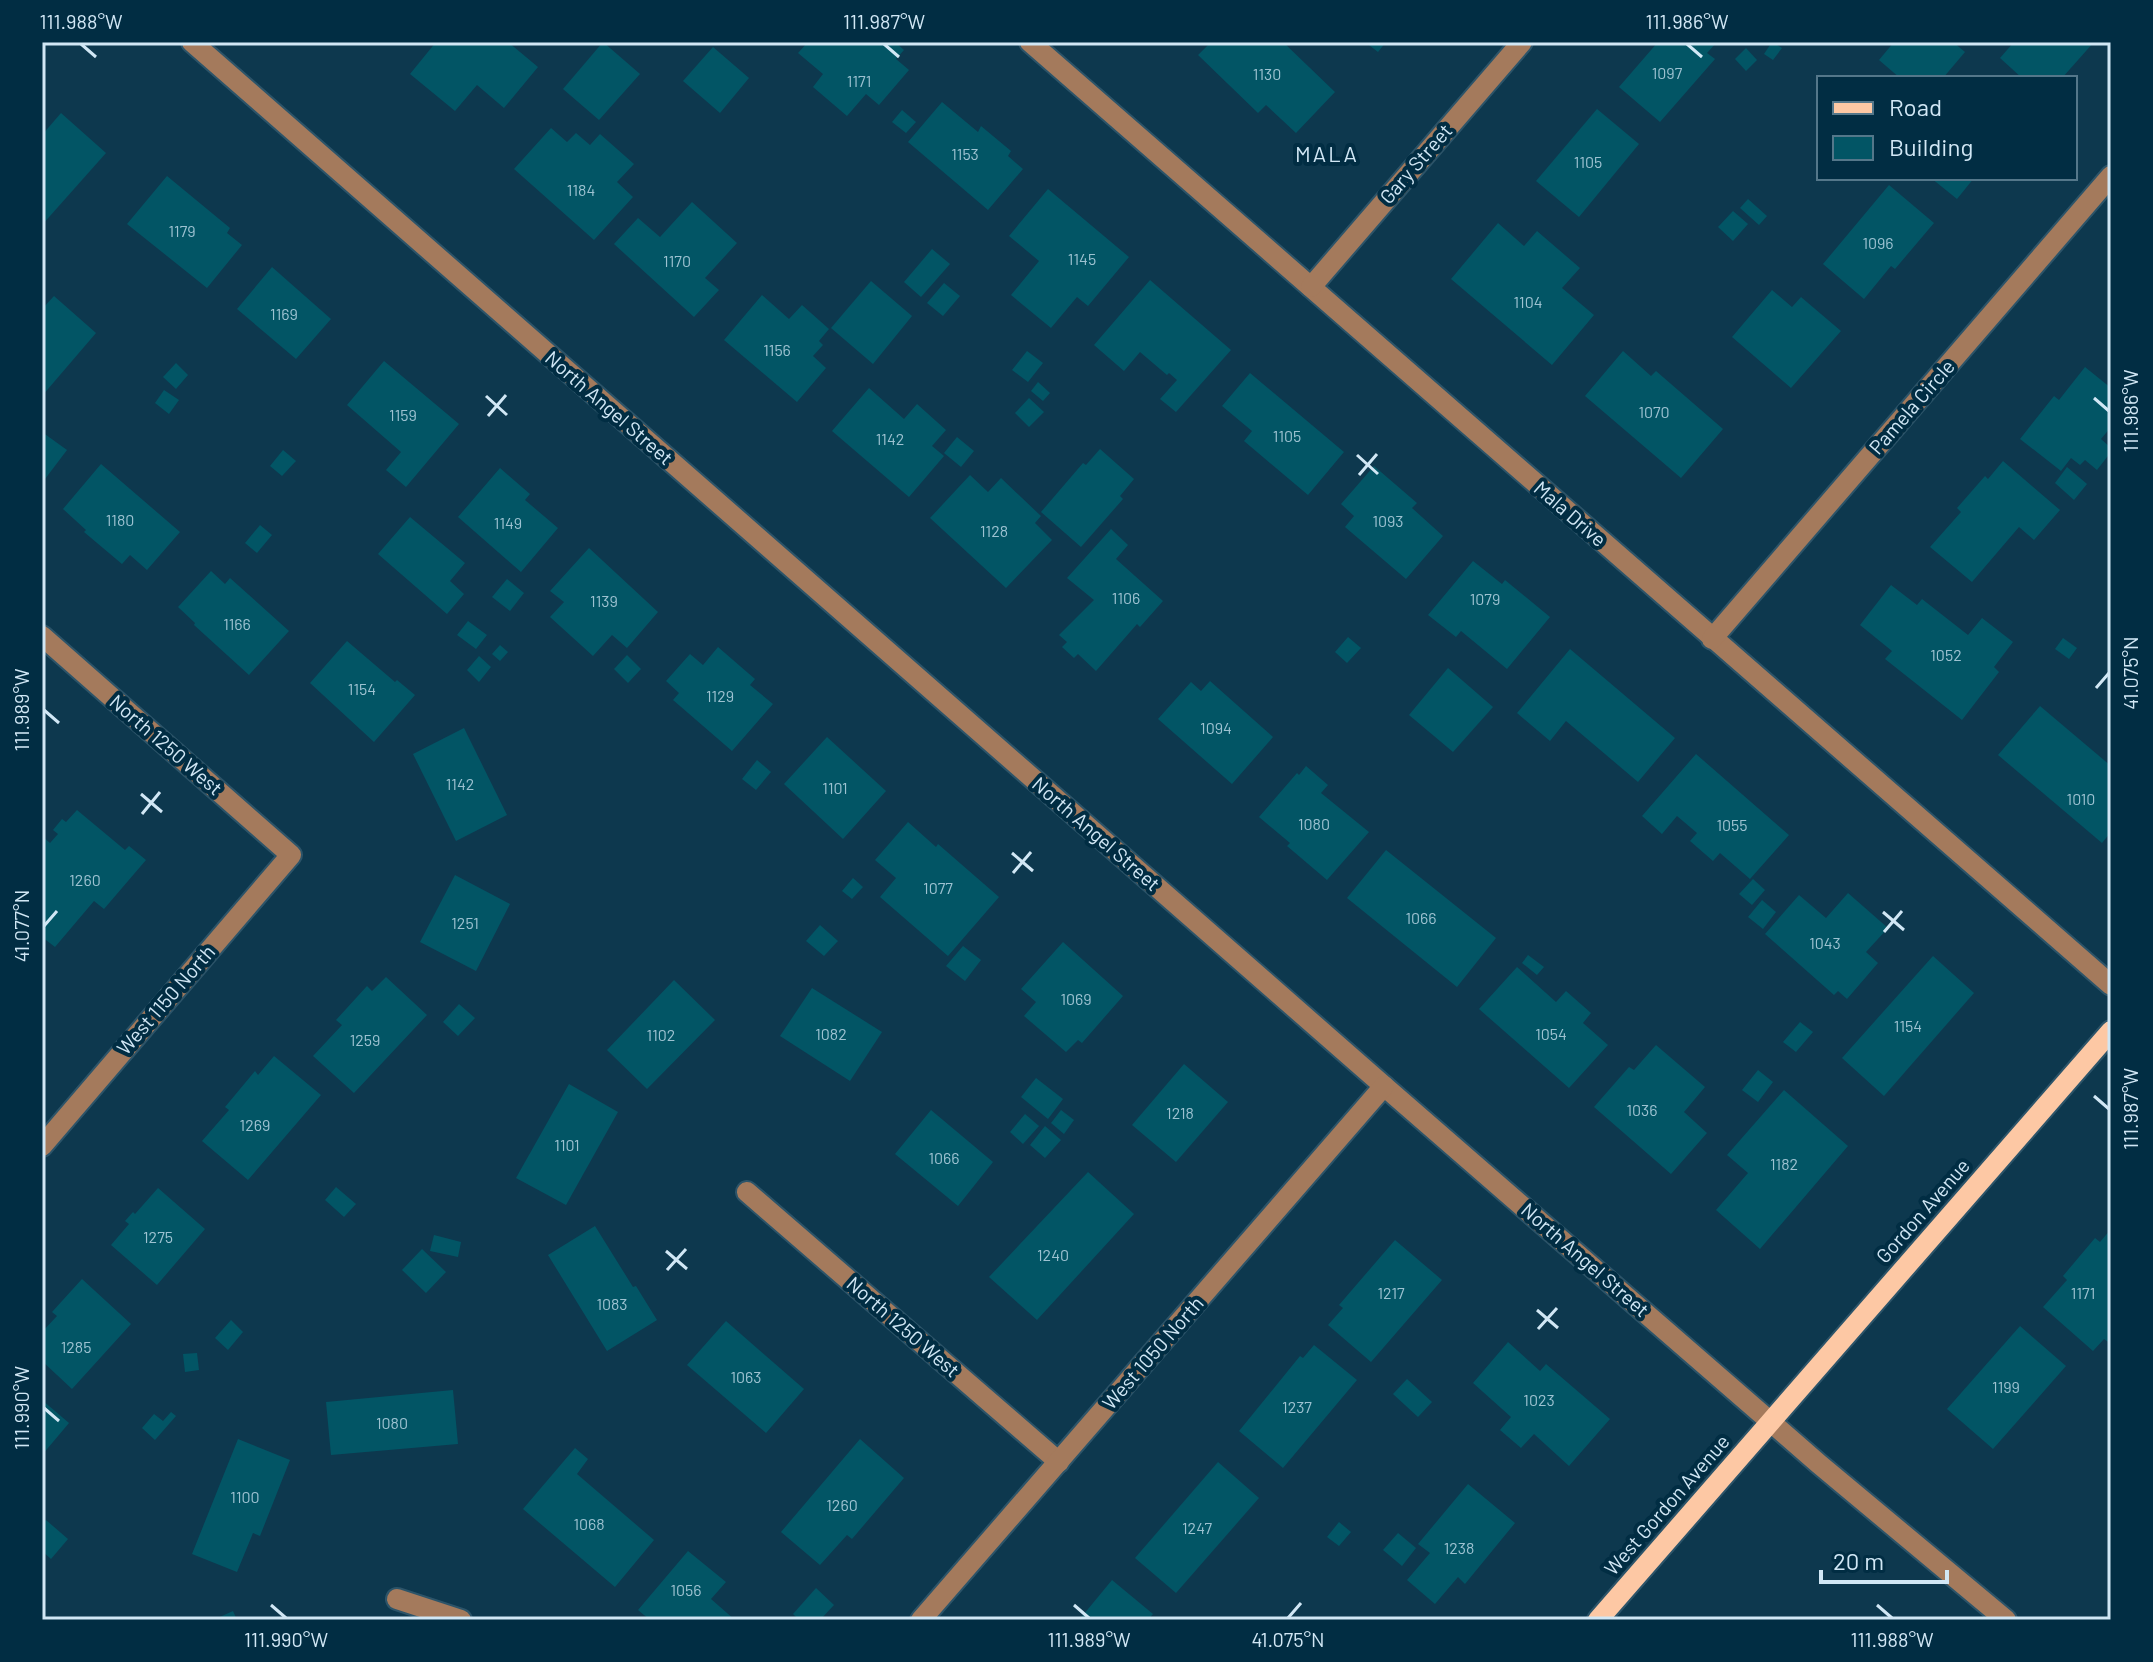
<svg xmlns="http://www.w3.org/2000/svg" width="2153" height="1662" viewBox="0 0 2153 1662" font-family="Barlow,sans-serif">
  <rect width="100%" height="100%" fill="#0d384e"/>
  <g fill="#025565">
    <polygon points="436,42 508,42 538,67 504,108 477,85 455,111 410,74"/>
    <polygon points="603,42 640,74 599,120 563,89"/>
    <polygon points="808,42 895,42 904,50 896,59 909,70 879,105 866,94 847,116 813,87 823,74 798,53"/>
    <polygon points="1211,42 1283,42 1335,92 1296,133 1266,105 1258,113 1198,55"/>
    <polygon points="1365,42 1386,42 1378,52"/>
    <polygon points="1658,42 1717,42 1707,53 1715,59 1660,122 1619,87"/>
    <polygon points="1772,42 1782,48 1773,60 1764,54"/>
    <polygon points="1894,42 1953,42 1965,52 1943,78 1900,78 1879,60"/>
    <polygon points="2014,42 2094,42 2062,78 2022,78 2000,58"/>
    <polygon points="713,47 749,78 720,113 683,81"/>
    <polygon points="1746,48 1757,60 1746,71 1735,59"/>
    <polygon points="942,102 978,132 981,126 1011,151 1008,156 1023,169 988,210 908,142"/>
    <polygon points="1597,109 1639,144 1579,217 1536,181"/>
    <polygon points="902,110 916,122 906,133 892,122"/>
    <polygon points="61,113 106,153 42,225 42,135"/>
    <polygon points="551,128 567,142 576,133 590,145 600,134 634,164 617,182 633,197 594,240 514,169"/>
    <polygon points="167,176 230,228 227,233 242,245 207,288 127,224"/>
    <polygon points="1931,178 1974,178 1957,199"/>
    <polygon points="1889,185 1934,223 1895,269 1891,266 1864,299 1823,264"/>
    <polygon points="1048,189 1129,257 1088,306 1077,297 1051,328 1011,295 1039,261 1009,236"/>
    <polygon points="1748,199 1767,216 1759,225 1740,208"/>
    <polygon points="692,202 737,243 705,278 719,290 694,317 614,244 638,218 660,237"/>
    <polygon points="1733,211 1748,224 1733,241 1718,227"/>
    <polygon points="1498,223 1524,246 1537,231 1580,268 1562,288 1594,315 1552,365 1451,279"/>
    <polygon points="932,249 950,264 921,297 904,282"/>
    <polygon points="272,267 331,319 296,359 237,309"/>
    <polygon points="1150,280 1231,350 1176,412 1160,399 1177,380 1169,373 1167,375 1140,352 1124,371 1094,345"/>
    <polygon points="871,281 912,316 873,364 831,328"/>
    <polygon points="944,283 960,296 943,316 927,303"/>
    <polygon points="1772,290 1792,307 1801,297 1841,331 1791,388 1732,337"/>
    <polygon points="762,295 789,319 802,305 829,329 819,341 823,345 813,356 826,368 797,402 724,340"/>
    <polygon points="54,296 96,333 42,396 42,309"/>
    <polygon points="1027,351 1043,363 1028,382 1012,370"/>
    <polygon points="1623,351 1651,376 1656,371 1723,429 1681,478 1585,396"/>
    <polygon points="384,361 459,424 406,487 386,470 401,452 347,405"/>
    <polygon points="176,363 188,375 176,389 163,377"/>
    <polygon points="2085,367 2111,388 2111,427 2101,439 2111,448 2111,452 2097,470 2085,460 2080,465 2071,458 2061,471 2020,439 2054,396 2059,400"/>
    <polygon points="1250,373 1344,452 1308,495 1244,441 1252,431 1222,406"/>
    <polygon points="1038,382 1050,393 1043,401 1031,391"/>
    <polygon points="869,388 904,419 917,404 946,430 932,446 944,456 909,497 832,431"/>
    <polygon points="164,390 179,400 169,414 155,403"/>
    <polygon points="1029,398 1044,412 1029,427 1015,413"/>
    <polygon points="42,432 67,450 42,483"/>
    <polygon points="957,437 974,451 961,467 944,453"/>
    <polygon points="1100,449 1134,479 1120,496 1123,499 1081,547 1041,512 1083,463 1086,465"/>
    <polygon points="283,450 296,461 282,476 270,466"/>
    <polygon points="2003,461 2060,510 2034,540 2019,527 1972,582 1930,547 1961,512 1957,508 1985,476 1988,479"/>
    <polygon points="101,464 180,532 147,570 130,555 122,564 84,532 86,530 63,509"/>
    <polygon points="1374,466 1417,503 1412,508 1443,536 1406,579 1345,527 1354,516 1341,504"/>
    <polygon points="2067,467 2087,484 2074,500 2055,483"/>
    <polygon points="500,468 530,494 525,500 558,528 521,572 458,517"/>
    <polygon points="970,475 988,492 1001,478 1041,516 1035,523 1052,540 1006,588 930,518"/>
    <polygon points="410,517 465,563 450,581 464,594 447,614 378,554"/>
    <polygon points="260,525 272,535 257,553 245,543"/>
    <polygon points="1111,529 1128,545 1116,559 1163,601 1140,627 1137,624 1096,671 1078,654 1074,658 1062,647 1067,642 1059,635 1094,600 1067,578"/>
    <polygon points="589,548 658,612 627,648 612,635 593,656 550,617 564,602 550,591"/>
    <polygon points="1473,561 1502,584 1505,580 1550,617 1507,669 1461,631 1456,637 1428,615"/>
    <polygon points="211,571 225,584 230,578 289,631 249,675 194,625 195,623 178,607"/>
    <polygon points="507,579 524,593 510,611 492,597"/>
    <polygon points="1891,585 1917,605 1922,599 1968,635 1982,618 2013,642 1994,667 1999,672 1962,720 1885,659 1892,651 1860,625"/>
    <polygon points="468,621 487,635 476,649 457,635"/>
    <polygon points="1348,637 1361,648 1347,663 1335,652"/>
    <polygon points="2063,638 2077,648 2069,659 2055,649"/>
    <polygon points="347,641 395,682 397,680 415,695 374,742 310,683"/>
    <polygon points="500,645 508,652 500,661 492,654"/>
    <polygon points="718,647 755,679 750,685 773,704 732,751 673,700 679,693 666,681 690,654 703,665"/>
    <polygon points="1570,649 1675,738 1638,782 1566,721 1550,741 1517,713"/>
    <polygon points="627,655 641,669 628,683 614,669"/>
    <polygon points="479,656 491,667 479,682 467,670"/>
    <polygon points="1448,668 1493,707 1453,752 1409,715"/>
    <polygon points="1210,681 1273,737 1232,784 1158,719 1191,682 1201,691"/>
    <polygon points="2040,706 2111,766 2111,832 2102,843 1998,755"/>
    <polygon points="464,728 507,815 456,841 413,754"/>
    <polygon points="827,737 886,791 843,839 784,784"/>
    <polygon points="1696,754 1789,835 1750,879 1720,853 1713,861 1690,841 1697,833 1677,816 1662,834 1642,816"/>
    <polygon points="757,760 771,772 756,790 742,779"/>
    <polygon points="1306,766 1328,785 1321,793 1369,832 1327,880 1287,846 1290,843 1259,817 1297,773 1299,775"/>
    <polygon points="77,810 125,850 129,846 146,860 104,909 94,901 55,947 42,937 42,836 50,843 58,834 53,830 62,819 66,822"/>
    <polygon points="908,822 936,847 938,844 999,897 948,956 880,897 896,878 875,860"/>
    <polygon points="1386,850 1496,938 1457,987 1347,898"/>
    <polygon points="455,875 510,904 476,971 420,942"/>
    <polygon points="853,878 863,887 852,899 842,891"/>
    <polygon points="1753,879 1765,890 1752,905 1739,894"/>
    <polygon points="1848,893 1888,928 1866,952 1878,963 1847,999 1838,991 1834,995 1765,934 1799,895 1826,918"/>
    <polygon points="1762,900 1776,912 1763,929 1748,917"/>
    <polygon points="820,925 838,941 824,956 806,941"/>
    <polygon points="1063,942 1123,996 1082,1043 1078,1040 1066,1052 1024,1016 1036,1002 1021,989"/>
    <polygon points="963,946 981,960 965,981 946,966"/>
    <polygon points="1528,955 1544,967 1537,975 1522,963"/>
    <polygon points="1933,956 1974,993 1884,1096 1842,1058"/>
    <polygon points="1517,967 1556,1002 1566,991 1591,1013 1583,1023 1608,1045 1569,1088 1479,1009"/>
    <polygon points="386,977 427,1015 354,1093 313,1056 342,1025 336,1020 367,986 372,991"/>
    <polygon points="674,980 715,1020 647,1089 607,1050"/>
    <polygon points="812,988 882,1032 850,1081 780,1036"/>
    <polygon points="459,1004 475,1018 458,1036 443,1022"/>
    <polygon points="1800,1022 1813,1032 1796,1052 1783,1042"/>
    <polygon points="1656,1045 1705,1087 1684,1112 1707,1133 1671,1174 1594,1107 1629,1067 1634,1070"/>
    <polygon points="274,1056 321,1095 248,1180 202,1141 229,1110 225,1107 255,1071 258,1075"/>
    <polygon points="1184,1064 1228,1102 1176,1162 1132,1125"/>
    <polygon points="1758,1070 1773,1082 1758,1102 1742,1090"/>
    <polygon points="1036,1078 1063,1099 1048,1119 1021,1097"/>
    <polygon points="569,1084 618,1112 566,1205 516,1178"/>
    <polygon points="1784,1090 1848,1146 1760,1249 1716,1210 1748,1173 1727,1155"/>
    <polygon points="931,1110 993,1162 958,1206 895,1154"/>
    <polygon points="1061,1110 1074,1120 1064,1134 1051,1123"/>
    <polygon points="1025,1114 1039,1126 1023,1144 1010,1132"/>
    <polygon points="1045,1126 1061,1140 1045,1158 1030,1145"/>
    <polygon points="1088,1172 1134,1214 1037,1320 989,1277"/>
    <polygon points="336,1187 356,1204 344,1217 325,1200"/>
    <polygon points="158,1188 205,1229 157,1285 111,1245 129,1224 125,1221 133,1212 135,1214"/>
    <polygon points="595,1226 633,1287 636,1286 657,1320 607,1351 548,1255"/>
    <polygon points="2111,1229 2111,1344 2104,1339 2093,1351 2043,1307 2067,1280 2063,1276 2095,1238 2100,1242"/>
    <polygon points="434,1235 461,1242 458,1257 430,1251"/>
    <polygon points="1395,1240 1442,1280 1371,1362 1328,1325 1343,1308 1339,1305"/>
    <polygon points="422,1249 446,1272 426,1293 402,1270"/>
    <polygon points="82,1279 131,1324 72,1389 42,1361 42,1332 57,1316 52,1312"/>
    <polygon points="231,1320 243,1332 228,1350 215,1338"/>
    <polygon points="726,1321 804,1389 766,1433 687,1365"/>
    <polygon points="2020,1326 2066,1366 1993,1449 1947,1409"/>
    <polygon points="1508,1342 1540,1371 1546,1364 1610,1419 1569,1466 1534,1434 1521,1448 1500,1430 1511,1417 1473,1383"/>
    <polygon points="1314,1345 1357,1380 1283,1468 1239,1431 1300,1356 1303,1358"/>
    <polygon points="197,1353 199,1370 185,1372 183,1354"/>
    <polygon points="1407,1379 1432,1402 1418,1417 1393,1394"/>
    <polygon points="453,1390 458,1444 331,1455 326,1402"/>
    <polygon points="42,1400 69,1423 42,1455"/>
    <polygon points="171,1412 176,1416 155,1440 142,1428 154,1414 163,1421"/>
    <polygon points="238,1439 290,1460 260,1536 253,1533 237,1572 192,1554"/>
    <polygon points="860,1439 904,1478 852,1539 847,1535 820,1565 781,1532"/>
    <polygon points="575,1448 588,1459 577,1474 654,1540 615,1587 523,1509"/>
    <polygon points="1218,1462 1259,1498 1176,1593 1135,1558"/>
    <polygon points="1468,1484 1515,1523 1465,1584 1458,1577 1435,1604 1407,1580 1430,1553 1418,1544"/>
    <polygon points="46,1520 68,1539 51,1559 42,1551 42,1524"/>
    <polygon points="1339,1522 1351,1532 1339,1546 1327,1537"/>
    <polygon points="1398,1533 1416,1548 1402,1566 1383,1550"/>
    <polygon points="688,1551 726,1582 711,1599 735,1620 650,1620 638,1610"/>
    <polygon points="1112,1580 1153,1614 1148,1620 1079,1620"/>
    <polygon points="816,1588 834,1605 820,1620 799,1620 793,1614"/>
    <polygon points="233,1611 237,1620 213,1620"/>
  </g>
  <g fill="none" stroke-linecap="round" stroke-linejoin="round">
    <defs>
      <g id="minor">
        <polyline points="192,42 1384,1086 1819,1464 2006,1620"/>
        <polyline points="1030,42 2111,985"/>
        <polyline points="1311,287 1522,42"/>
        <polyline points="42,636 291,855 42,1146"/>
        <polyline points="1712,639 2111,176"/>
        <polyline points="747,1192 1059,1462"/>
        <polyline points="397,1599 461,1620"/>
        <polyline points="921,1620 1384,1086"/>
      </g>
      <polyline id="major" points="1598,1620 2111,1031"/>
    </defs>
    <use href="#minor" stroke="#2c5469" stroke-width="24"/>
    <use href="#major" stroke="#2c5469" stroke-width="24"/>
    <use href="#minor" stroke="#a47a5c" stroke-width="20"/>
    <use href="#major" stroke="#fdc8a4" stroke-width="20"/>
  </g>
  <path fill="none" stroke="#d1e7f5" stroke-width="3" d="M81 44 96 57M884 44 899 57M1687 44 1702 57M486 396 507 415M2094 398 2109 411M488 416 506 395M1357 455 1378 474M1359 475 1377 454M2096 688 2109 673M44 710 59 723M141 794 162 812M142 814 160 792M1012 853 1033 871M1013 873 1031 852M1883 912 1904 930M44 926 57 911M1884 932 1902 911M2094 1096 2109 1109M666 1251 687 1269M667 1270 686 1249M1537 1310 1558 1328M1538 1329 1557 1308M44 1408 59 1421M271 1605 286 1618M1074 1605 1089 1618M1877 1605 1892 1618M1288 1618 1301 1603"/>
  <g text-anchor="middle" stroke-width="8" stroke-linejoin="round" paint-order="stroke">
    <g font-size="16" fill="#9dc2d1">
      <text x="1667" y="79">1097</text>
      <text x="1267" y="80">1130</text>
      <text x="859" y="87">1171</text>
      <text x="965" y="160">1153</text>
      <text x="1588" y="168">1105</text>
      <text x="581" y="196">1184</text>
      <text x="182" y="237">1179</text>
      <text x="1878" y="249">1096</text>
      <text x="1082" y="265">1145</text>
      <text x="677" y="267">1170</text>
      <text x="1528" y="308">1104</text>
      <text x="284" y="320">1169</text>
      <text x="777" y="356">1156</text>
      <text x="1654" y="418">1070</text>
      <text x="403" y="421">1159</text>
      <text x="1287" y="442">1105</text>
      <text x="890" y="445">1142</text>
      <text x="120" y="526">1180</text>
      <text x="1388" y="527">1093</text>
      <text x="508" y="529">1149</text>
      <text x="994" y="537">1128</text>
      <text x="1126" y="604">1106</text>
      <text x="1485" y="605">1079</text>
      <text x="604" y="607">1139</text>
      <text x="237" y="630">1166</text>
      <text x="1946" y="661">1052</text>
      <text x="362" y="695">1154</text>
      <text x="720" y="702">1129</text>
      <text x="1216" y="734">1094</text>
      <text x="460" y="790">1142</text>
      <text x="835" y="794">1101</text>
      <text x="2081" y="805">1010</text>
      <text x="1314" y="830">1080</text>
      <text x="1732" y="831">1055</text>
      <text x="85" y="886">1260</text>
      <text x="938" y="894">1077</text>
      <text x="1421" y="924">1066</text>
      <text x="465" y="929">1251</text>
      <text x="1825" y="949">1043</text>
      <text x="1076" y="1005">1069</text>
      <text x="1908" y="1032">1154</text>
      <text x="831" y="1040">1082</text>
      <text x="1551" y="1040">1054</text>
      <text x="661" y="1041">1102</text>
      <text x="365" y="1046">1259</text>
      <text x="1642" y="1116">1036</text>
      <text x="1180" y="1119">1218</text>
      <text x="255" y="1131">1269</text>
      <text x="567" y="1151">1101</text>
      <text x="944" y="1164">1066</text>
      <text x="1784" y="1170">1182</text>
      <text x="158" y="1243">1275</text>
      <text x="1053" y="1261">1240</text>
      <text x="1391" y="1299">1217</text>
      <text x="2083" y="1299">1171</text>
      <text x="612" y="1310">1083</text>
      <text x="76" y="1353">1285</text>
      <text x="746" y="1383">1063</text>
      <text x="2006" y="1393">1199</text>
      <text x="1539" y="1406">1023</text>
      <text x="1297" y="1413">1237</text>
      <text x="392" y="1429">1080</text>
      <text x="245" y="1503">1100</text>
      <text x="842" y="1511">1260</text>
      <text x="589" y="1530">1068</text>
      <text x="1197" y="1534">1247</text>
      <text x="1459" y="1554">1238</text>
      <text x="686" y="1596">1056</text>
    </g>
    <g font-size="20" fill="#d1e7f5" stroke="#012d43">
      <text transform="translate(1416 164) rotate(-49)" y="7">Gary Street</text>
      <text transform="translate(1912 407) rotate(-49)" y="7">Pamela Circle</text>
      <text transform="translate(609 408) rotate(41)" y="7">North Angel Street</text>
      <text transform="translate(1570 514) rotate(41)" y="7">Mala Drive</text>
      <text transform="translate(166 745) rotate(41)" y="7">North 1250 West</text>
      <text transform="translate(1096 834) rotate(41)" y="7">North Angel Street</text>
      <text transform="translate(166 1000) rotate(-49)" y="7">West 1150 North</text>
      <text transform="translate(1923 1211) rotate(-49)" y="7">Gordon Avenue</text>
      <text transform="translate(1585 1260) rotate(41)" y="7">North Angel Street</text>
      <text transform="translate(903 1327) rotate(41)" y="7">North 1250 West</text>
      <text transform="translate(1153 1353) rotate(-49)" y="7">West 1050 North</text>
      <text transform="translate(1667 1505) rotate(-49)" y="7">West Gordon Avenue</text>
    </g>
    <g font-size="22" letter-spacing="2" fill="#d1e7f5" stroke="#012d43">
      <text x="1327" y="162">MALA</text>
    </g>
  </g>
  <rect width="2153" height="1662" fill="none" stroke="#012d43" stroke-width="88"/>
  <rect x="1817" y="76" width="260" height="104" fill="#012d43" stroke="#54778a" stroke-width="2"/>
  <rect x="1833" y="102" width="40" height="12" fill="#fdc8a4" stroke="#54778a" stroke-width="2"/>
  <text x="1889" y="116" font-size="24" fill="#d1e7f5">Road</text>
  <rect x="1833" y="136" width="40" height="24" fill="#025565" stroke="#54778a" stroke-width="2"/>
  <text x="1889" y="156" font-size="24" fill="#d1e7f5">Building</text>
  <path d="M1821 1570v12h126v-12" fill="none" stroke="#d1e7f5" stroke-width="4"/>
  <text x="1833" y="1570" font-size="24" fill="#d1e7f5" stroke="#012d43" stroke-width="6" paint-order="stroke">20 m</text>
  <rect x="44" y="44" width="2065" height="1574" fill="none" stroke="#d1e7f5" stroke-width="3"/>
  <g font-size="20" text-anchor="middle" fill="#d1e7f5">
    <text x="81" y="29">111.988°W</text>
    <text x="884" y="29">111.987°W</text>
    <text x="1687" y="29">111.986°W</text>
    <text transform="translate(2131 411) rotate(-90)" y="7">111.986°W</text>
    <text transform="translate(2131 673) rotate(-90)" y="7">41.075°N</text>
    <text transform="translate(22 710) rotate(-90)" y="7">111.989°W</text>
    <text transform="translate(22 926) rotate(-90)" y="7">41.077°N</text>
    <text transform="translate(2131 1109) rotate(-90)" y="7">111.987°W</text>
    <text transform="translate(22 1408) rotate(-90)" y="7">111.990°W</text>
    <text x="286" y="1647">111.990°W</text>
    <text x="1089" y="1647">111.989°W</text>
    <text x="1288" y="1647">41.075°N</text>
    <text x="1892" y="1647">111.988°W</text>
  </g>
</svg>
